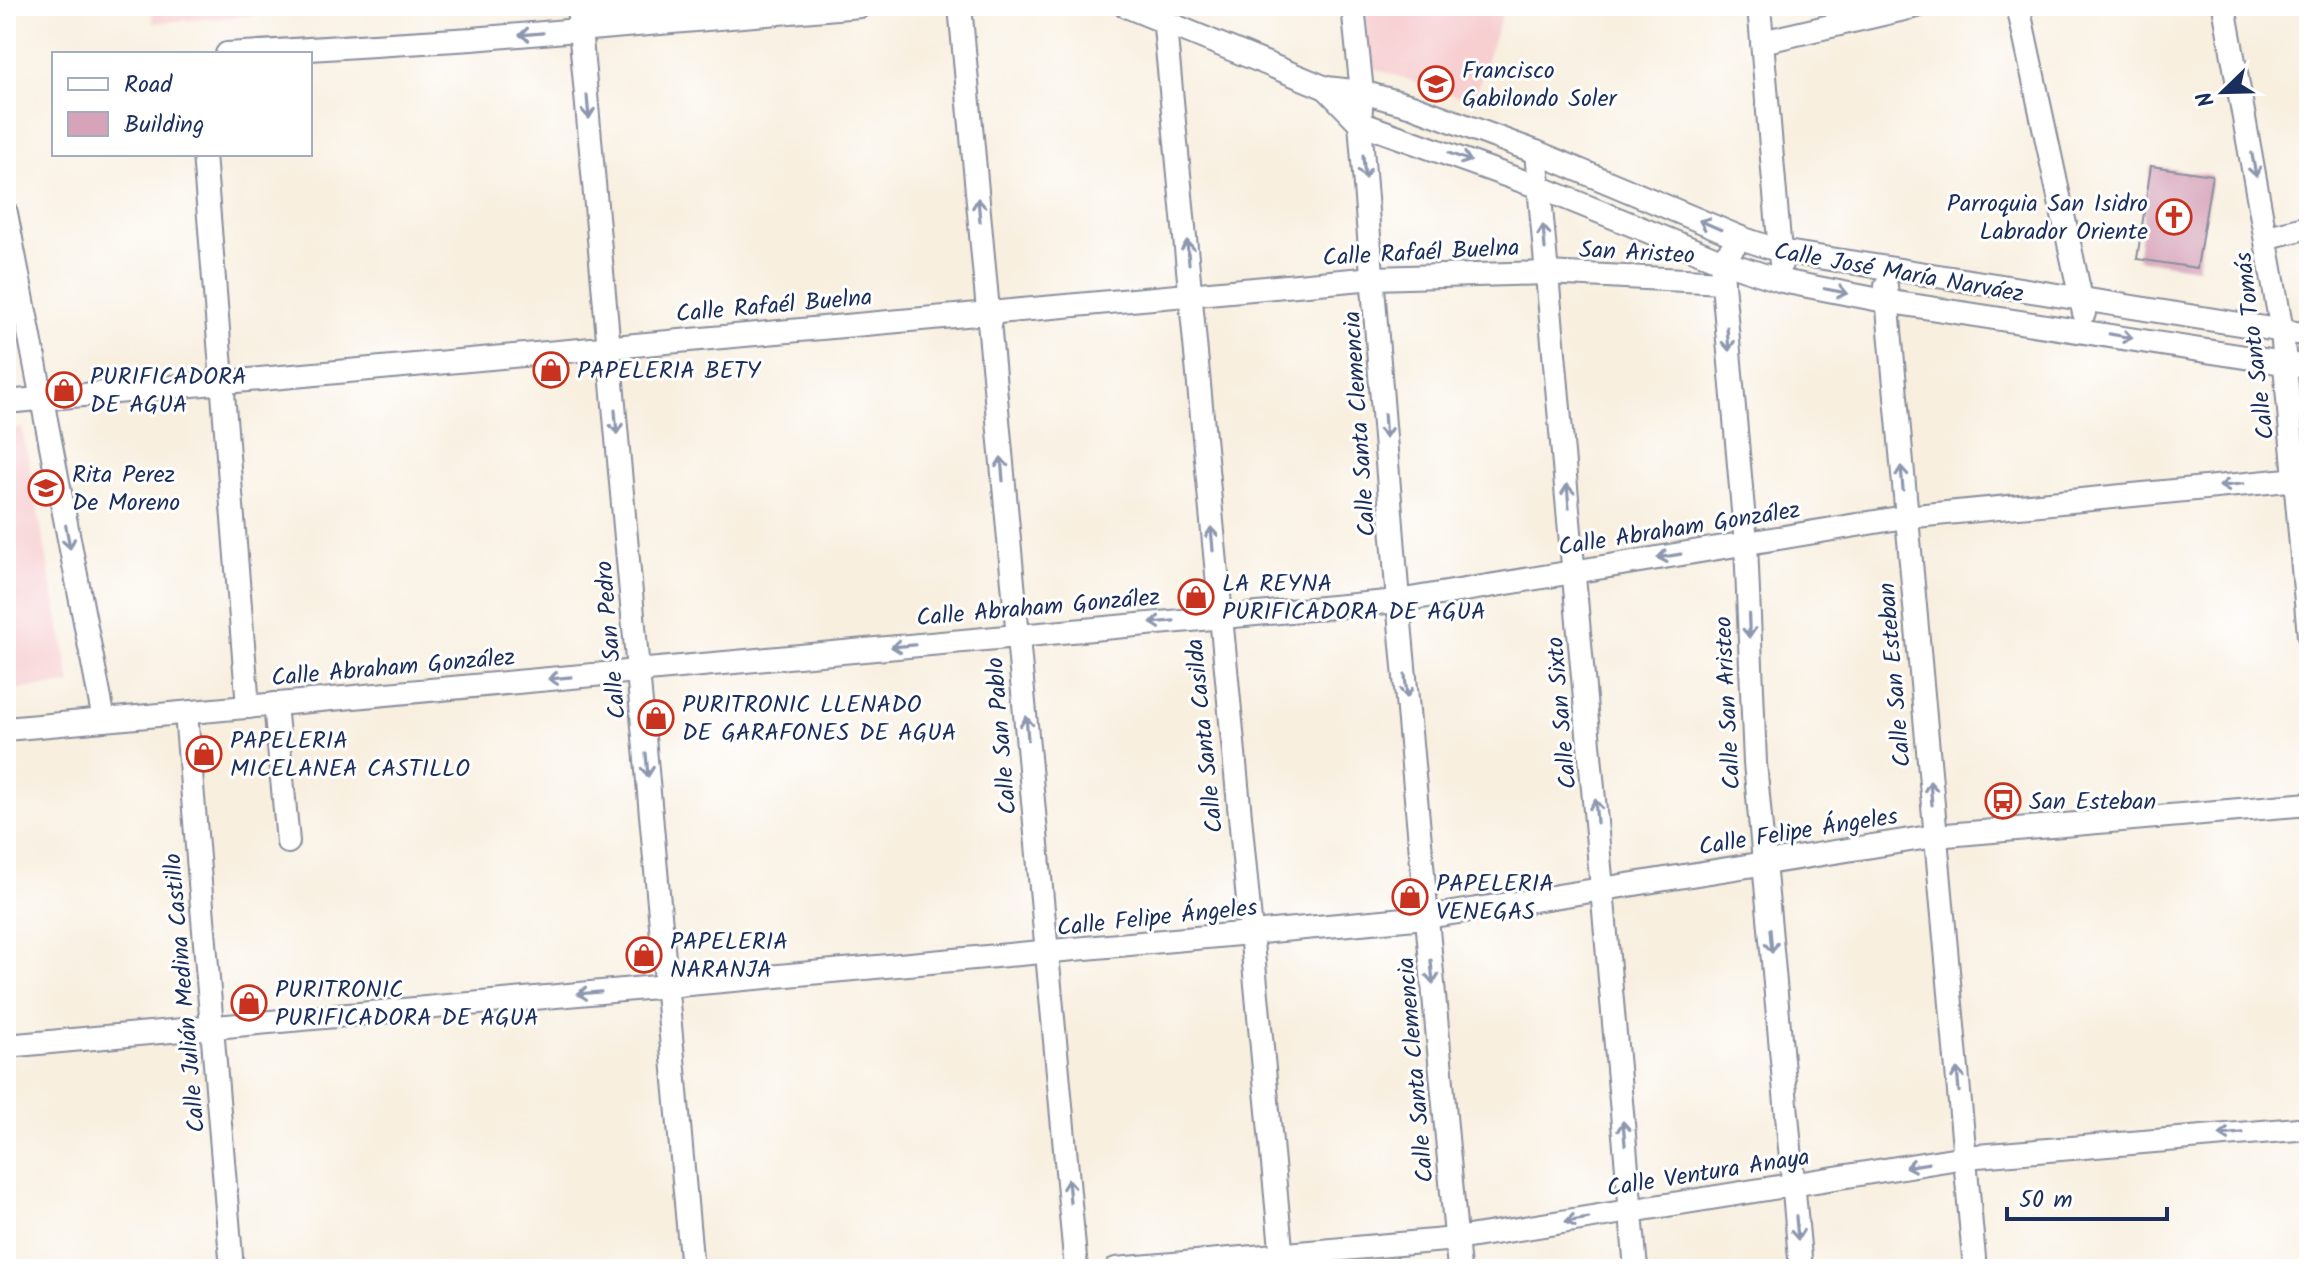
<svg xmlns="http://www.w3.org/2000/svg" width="2315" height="1275" viewBox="0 0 2315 1275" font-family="Kalam,sans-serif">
  <rect width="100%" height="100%" fill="#fff"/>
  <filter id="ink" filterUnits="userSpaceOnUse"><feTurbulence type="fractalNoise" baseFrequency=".0125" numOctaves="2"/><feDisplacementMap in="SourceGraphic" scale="16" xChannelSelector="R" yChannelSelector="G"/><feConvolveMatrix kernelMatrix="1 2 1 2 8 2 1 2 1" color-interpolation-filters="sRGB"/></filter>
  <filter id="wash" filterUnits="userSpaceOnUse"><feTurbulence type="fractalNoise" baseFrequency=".006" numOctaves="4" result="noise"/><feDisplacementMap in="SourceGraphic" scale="32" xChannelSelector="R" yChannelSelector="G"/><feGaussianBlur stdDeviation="1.8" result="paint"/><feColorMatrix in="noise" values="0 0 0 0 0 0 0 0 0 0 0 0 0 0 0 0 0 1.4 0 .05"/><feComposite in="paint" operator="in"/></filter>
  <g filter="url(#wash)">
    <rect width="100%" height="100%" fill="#f8efdf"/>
    <g fill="#f7cfd1">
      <polygon points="152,6 385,6 153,23"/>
      <polygon points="1369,6 1505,6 1473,102 1368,66 1365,20"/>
      <polygon points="22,428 71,684 6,690 6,430"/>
    </g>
    <g id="blocks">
      <polygon fill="#d6a3b8" points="2151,166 2212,175 2197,268 2137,259"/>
    </g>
  </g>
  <g filter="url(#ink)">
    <use href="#blocks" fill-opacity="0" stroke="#8a8f9e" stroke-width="2"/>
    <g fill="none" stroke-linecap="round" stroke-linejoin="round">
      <defs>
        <g id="minor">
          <polyline points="578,6 692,1269"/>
          <polyline points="960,6 1076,1269"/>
          <polyline points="1126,6 1326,88 1362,92 1412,106 1536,152 1741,238 1780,251 2309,335"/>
          <polyline points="1163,6 1283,1269"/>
          <polyline points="1353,6 1362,92 1360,123 1398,601 1459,1269"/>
          <polyline points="1759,6 1781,264"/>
          <polyline points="2018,6 2084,313"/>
          <polyline points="2224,6 2282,331 2309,636"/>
          <polyline points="1762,42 1917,6"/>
          <polyline points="227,54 472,39 860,6"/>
          <polyline points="1326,88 1360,123 1539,187 1721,261 1782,281 1885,301 2309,367"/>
          <polyline points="1536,152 1636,1269"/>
          <polyline points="204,154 248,707"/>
          <polyline points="6,213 104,720"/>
          <polyline points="2268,237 2309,227"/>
          <polyline points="1741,238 1721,261 1746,544 1755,763 1801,1269"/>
          <polyline points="1886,286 1975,1269"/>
          <polyline points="6,402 1374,278 1547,273 1723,282"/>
          <polyline points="275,704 288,842"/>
          <polyline points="186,713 232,1269"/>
          <polyline points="6,729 1398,601 1905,517 2309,478"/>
          <polyline points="6,1046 1427,917 1935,836 2309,804"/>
          <polyline points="1116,1269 1456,1239 1965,1157 2309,1128"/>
        </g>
      </defs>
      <use href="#minor" stroke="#8a8f9e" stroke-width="26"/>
      <use href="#minor" stroke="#fff" stroke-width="22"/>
    </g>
    <defs><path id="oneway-shaft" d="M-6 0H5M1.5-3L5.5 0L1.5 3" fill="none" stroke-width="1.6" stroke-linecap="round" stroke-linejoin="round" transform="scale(2)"/></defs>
    <g stroke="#8d97ae">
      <use href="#oneway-shaft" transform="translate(531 34) rotate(175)"/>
      <use href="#oneway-shaft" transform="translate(588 107) rotate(85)"/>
      <use href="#oneway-shaft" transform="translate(1460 157) rotate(20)"/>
      <use href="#oneway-shaft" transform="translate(2254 165) rotate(79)"/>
      <use href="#oneway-shaft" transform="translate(1364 167) rotate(85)"/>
      <use href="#oneway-shaft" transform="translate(979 210) rotate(-95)"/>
      <use href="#oneway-shaft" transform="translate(1710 225) rotate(-157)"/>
      <use href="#oneway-shaft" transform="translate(1544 237) rotate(-95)"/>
      <use href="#oneway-shaft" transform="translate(1188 252) rotate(-95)"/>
      <use href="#oneway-shaft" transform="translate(1836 291) rotate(11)"/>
      <use href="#oneway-shaft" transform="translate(2121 336) rotate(10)"/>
      <use href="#oneway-shaft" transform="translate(1728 339) rotate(85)"/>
      <use href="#oneway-shaft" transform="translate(616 422) rotate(85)"/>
      <use href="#oneway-shaft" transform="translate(1385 426) rotate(86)"/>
      <use href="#oneway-shaft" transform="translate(1002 469) rotate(-95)"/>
      <use href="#oneway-shaft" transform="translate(1902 478) rotate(-95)"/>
      <use href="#oneway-shaft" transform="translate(2231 485) rotate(174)"/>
      <use href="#oneway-shaft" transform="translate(1568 496) rotate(-95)"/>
      <use href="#oneway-shaft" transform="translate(68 537) rotate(79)"/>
      <use href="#oneway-shaft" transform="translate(1212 539) rotate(-95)"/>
      <use href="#oneway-shaft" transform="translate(1669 556) rotate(171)"/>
      <use href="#oneway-shaft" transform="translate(1162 622) rotate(175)"/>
      <use href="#oneway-shaft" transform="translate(1749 626) rotate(88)"/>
      <use href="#oneway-shaft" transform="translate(903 646) rotate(175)"/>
      <use href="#oneway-shaft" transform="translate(560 678) rotate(175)"/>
      <use href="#oneway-shaft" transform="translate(1406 686) rotate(85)"/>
      <use href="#oneway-shaft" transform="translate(1027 728) rotate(-95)"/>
      <use href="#oneway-shaft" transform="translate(647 765) rotate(85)"/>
      <use href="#oneway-shaft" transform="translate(1931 793) rotate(-95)"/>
      <use href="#oneway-shaft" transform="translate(1596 811) rotate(-95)"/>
      <use href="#oneway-shaft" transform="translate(1771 941) rotate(85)"/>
      <use href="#oneway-shaft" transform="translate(1432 972) rotate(85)"/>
      <use href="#oneway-shaft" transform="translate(589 993) rotate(175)"/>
      <use href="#oneway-shaft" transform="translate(1958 1080) rotate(-95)"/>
      <use href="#oneway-shaft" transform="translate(1624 1133) rotate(-95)"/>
      <use href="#oneway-shaft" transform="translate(2231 1134) rotate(175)"/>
      <use href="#oneway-shaft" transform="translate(1917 1165) rotate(171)"/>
      <use href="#oneway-shaft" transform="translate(1069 1191) rotate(-95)"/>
      <use href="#oneway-shaft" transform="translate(1577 1220) rotate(171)"/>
      <use href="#oneway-shaft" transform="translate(1797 1228) rotate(85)"/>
    </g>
  </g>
  <defs>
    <symbol id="school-ring" viewBox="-11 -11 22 22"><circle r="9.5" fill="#fff" stroke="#c8321e" stroke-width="1.5"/><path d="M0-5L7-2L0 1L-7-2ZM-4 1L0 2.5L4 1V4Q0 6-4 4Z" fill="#c8321e"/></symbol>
    <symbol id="church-ring" viewBox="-11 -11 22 22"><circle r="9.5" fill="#fff" stroke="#c8321e" stroke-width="1.5"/><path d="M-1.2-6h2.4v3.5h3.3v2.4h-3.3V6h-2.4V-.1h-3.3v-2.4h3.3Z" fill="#c8321e"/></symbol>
    <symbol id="shop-ring" viewBox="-11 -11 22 22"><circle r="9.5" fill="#fff" stroke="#c8321e" stroke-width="1.5"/><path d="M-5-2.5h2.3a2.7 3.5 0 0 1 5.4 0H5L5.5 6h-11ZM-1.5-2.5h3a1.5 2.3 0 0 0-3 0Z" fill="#c8321e"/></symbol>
    <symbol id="bus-ring" viewBox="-11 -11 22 22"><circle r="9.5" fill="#fff" stroke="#c8321e" stroke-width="1.5"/><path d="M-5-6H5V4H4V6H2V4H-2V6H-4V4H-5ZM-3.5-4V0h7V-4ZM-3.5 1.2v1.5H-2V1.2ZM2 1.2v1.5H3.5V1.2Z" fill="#c8321e"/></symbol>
  </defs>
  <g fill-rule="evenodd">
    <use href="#school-ring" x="1416" y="64" width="40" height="40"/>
    <use href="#church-ring" x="2154" y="197" width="40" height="40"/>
    <use href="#shop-ring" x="531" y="350" width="40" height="40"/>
    <use href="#shop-ring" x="44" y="370" width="40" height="40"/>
    <use href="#school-ring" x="26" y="468" width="40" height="40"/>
    <use href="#shop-ring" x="1176" y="577" width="40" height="40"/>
    <use href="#shop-ring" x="636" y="698" width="40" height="40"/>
    <use href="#shop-ring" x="184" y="734" width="40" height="40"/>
    <use href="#bus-ring" x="1983" y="781" width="40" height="40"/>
    <use href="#shop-ring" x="1390" y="877" width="40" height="40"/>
    <use href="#shop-ring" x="624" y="935" width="40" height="40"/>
    <use href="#shop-ring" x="229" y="983" width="40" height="40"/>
  </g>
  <g text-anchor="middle" stroke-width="6" stroke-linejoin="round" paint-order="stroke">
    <g font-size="24" fill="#1b2f5e" stroke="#fff" text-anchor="start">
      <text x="1462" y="78">Francisco<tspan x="1462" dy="28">Gabilondo Soler</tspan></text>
      <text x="2148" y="211" text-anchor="end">Parroquia San Isidro<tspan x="2148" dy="28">Labrador Oriente</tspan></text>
      <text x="577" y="378">PAPELERIA BETY</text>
      <text x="90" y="384">PURIFICADORA<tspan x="90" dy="28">DE AGUA</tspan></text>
      <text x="72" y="482">Rita Perez<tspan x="72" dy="28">De Moreno</tspan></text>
      <text x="1222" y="591">LA REYNA<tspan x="1222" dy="28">PURIFICADORA DE AGUA</tspan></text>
      <text x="682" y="712">PURITRONIC LLENADO<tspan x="682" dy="28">DE GARAFONES DE AGUA</tspan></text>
      <text x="230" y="748">PAPELERIA<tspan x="230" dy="28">MICELANEA CASTILLO</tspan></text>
      <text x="2029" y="809">San Esteban</text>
      <text x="1436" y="891">PAPELERIA<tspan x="1436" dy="28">VENEGAS</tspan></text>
      <text x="670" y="949">PAPELERIA<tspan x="670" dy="28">NARANJA</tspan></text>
      <text x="275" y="997">PURITRONIC<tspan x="275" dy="28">PURIFICADORA DE AGUA</tspan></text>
    </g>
    <g font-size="24" fill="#1b2f5e" stroke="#fff">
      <text transform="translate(1421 252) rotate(-3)" y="8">Calle Rafaél Buelna</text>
      <text transform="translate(1637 252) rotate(3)" y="8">San Aristeo</text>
      <text transform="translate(1899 272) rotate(10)" y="8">Calle José María Narváez</text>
      <text transform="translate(774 305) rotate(-5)" y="8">Calle Rafaél Buelna</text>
      <text transform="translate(2254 346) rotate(-97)" y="8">Calle Santo Tomás</text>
      <text transform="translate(1359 424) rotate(-94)" y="8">Calle Santa Clemencia</text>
      <text transform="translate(1679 528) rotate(-9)" y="8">Calle Abraham González</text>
      <text transform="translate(1038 607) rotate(-5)" y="8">Calle Abraham González</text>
      <text transform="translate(610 640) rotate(-95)" y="8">Calle San Pedro</text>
      <text transform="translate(393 667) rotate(-5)" y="8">Calle Abraham González</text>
      <text transform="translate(1894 675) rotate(-95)" y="8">Calle San Esteban</text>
      <text transform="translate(1727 703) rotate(-93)" y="8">Calle San Aristeo</text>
      <text transform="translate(1561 713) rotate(-95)" y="8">Calle San Sixto</text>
      <text transform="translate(1001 736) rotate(-95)" y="8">Calle San Pablo</text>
      <text transform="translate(1204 736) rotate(-96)" y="8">Calle Santa Casilda</text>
      <text transform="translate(1798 831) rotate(-9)" y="8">Calle Felipe Ángeles</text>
      <text transform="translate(1157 917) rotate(-6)" y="8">Calle Felipe Ángeles</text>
      <text transform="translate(184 993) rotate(-95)" y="8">Calle Julián Medina Castillo</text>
      <text transform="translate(1415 1070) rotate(-95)" y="8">Calle Santa Clemencia</text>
      <text transform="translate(1708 1172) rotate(-9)" y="8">Calle Ventura Anaya</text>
    </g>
  </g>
  <rect width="2315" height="1275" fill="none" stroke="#fff" stroke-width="32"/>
  <rect x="52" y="52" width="260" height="104" fill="#ffffff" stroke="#a4acbf" stroke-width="2"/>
  <rect x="68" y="78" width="40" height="12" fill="#ffffff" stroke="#a4acbf" stroke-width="2"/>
  <text x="124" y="92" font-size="24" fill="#1b2f5e">Road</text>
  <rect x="68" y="112" width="40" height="24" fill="#d6a3b8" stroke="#a4acbf" stroke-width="2"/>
  <text x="124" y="132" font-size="24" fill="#1b2f5e">Building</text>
  <g transform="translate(2223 92) rotate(247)" stroke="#ffffff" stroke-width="6" paint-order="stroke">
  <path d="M0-6L14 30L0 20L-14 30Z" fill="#1b2f5e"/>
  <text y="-12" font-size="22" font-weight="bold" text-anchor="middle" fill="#1b2f5e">N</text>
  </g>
  <path d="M2007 1207v12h160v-12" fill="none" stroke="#1b2f5e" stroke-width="4"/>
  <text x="2019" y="1207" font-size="24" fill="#1b2f5e" stroke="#ffffff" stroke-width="6" paint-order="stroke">50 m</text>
</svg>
